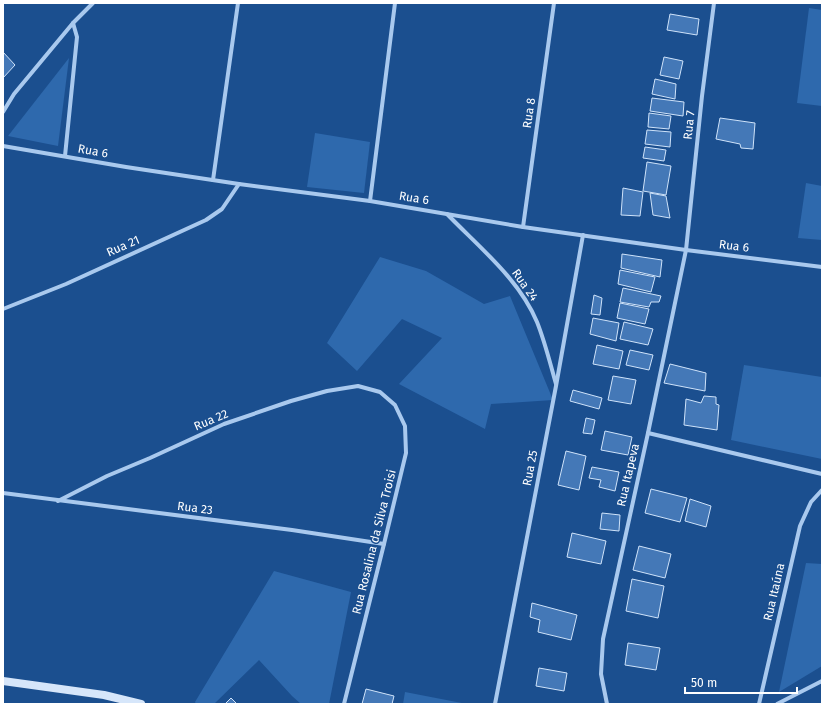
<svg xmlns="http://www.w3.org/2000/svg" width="825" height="707" viewBox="0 0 825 707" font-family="'Fira Sans',sans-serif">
  <rect width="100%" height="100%" fill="#1b4f8f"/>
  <g fill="#2e69ad">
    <polygon points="809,8 822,10 822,106 797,103"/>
    <polygon points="69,58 58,146 8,136"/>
    <polygon points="315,133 370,142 364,193 307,187"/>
    <polygon points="806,183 822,186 822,240 798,238"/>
    <polygon points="380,257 426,271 484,304 510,296 553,400 491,404 485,429 399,384 442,338 402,319 357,371 327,343"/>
    <polygon points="744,365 822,377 822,459 731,440"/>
    <polygon points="806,563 822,564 822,666 779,692"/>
    <polygon points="274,571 351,592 329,704 301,704 292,696 259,660 214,704 196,704 195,702"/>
    <polygon points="405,692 467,704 403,704"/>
  </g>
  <g fill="#4478b7" stroke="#cfe3fa">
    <polygon points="670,14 699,19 697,35 667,30"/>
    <polygon points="3,52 15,65 3,78"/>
    <polygon points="664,57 683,61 679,79 660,75"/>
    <polygon points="655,79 676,84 675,99 652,94"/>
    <polygon points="652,98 684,102 683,116 650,111"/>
    <polygon points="649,113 671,116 669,129 648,127"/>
    <polygon points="720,118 755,123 753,149 741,148 740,144 716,139"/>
    <polygon points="647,130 671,132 670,147 645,144"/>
    <polygon points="645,147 666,150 664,161 643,158"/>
    <polygon points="647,162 671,166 666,195 643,191"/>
    <polygon points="623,188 643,192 640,216 621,215"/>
    <polygon points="650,193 666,196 670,218 653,215"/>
    <polygon points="622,254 662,260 660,277 621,268"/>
    <polygon points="620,270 655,277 651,292 618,284"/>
    <polygon points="623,288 661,296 659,302 651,302 649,307 620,302"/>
    <polygon points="594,295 602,298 600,315 591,314"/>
    <polygon points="620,303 649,309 645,324 617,318"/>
    <polygon points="593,318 619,323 616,341 590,334"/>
    <polygon points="624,322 653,329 648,345 620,339"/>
    <polygon points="597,345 623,351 619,369 593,364"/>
    <polygon points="630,350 653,355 649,370 626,365"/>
    <polygon points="670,364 706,373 705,391 664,383"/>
    <polygon points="613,376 636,380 631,404 608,400"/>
    <polygon points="573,390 602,398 599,409 570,401"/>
    <polygon points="704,396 716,397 716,404 719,405 717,430 684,425 686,399 701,403"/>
    <polygon points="586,418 595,420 592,434 583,433"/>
    <polygon points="605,431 632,437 628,455 601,450"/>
    <polygon points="566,451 586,456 579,490 558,485"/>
    <polygon points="592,467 619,472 615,491 599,487 601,480 589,478"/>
    <polygon points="651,489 687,498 680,522 645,513"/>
    <polygon points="690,499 711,506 706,527 685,521"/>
    <polygon points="602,513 620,515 619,531 600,529"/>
    <polygon points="572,533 606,541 601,564 567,557"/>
    <polygon points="639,546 671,554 665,578 633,570"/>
    <polygon points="632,579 664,586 658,618 626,611"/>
    <polygon points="532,603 577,615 571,640 538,632 540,620 530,617"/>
    <polygon points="628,643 660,648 656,670 625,665"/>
    <polygon points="539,668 567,673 564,691 536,686"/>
    <polygon points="366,689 394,696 392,704 362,704"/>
    <polygon points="231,698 237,704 225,704"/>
  </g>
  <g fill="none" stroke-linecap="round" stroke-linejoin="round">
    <g stroke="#a9c9ee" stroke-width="4">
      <polyline points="3,112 14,94 73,23 93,3"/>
      <polyline points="3,146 126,167 239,184 370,201 523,227 686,250 822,267"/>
      <polyline points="65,156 77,37 73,23"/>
      <polyline points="213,180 238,3"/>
      <polyline points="370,201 395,3"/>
      <path d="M447 214C479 247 519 279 537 322 545 342 550 363 556 384"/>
      <polyline points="523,227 554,3"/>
      <polyline points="3,309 66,284 206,220 222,209 239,184"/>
      <polyline points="648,433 822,474"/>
      <polyline points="3,493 292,530 384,544"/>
      <polyline points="58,501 107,476 150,458 224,424 291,401 327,391 358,386 380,392 395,405 405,426 406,453 384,544 344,704"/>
      <polyline points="495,704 556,386 583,235"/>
      <polyline points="607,704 601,674 603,639 648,433 686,250 702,96 714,3"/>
      <polyline points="759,704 800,526 811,502 822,490"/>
      <polyline points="777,704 822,681"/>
    </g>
    <polyline stroke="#d6e6fa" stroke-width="8" points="3,681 104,695 141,704"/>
  </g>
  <g text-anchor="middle" stroke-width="3" stroke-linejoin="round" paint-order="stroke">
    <g font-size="12" fill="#fff" stroke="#1b4f8f">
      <text transform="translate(529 113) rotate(-82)" y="4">Rua 8</text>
      <text transform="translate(689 125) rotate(-84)" y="4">Rua 7</text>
      <text transform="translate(93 151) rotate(10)" y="4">Rua 6</text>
      <text transform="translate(414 198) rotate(9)" y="4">Rua 6</text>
      <text transform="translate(123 246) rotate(-24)" y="4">Rua 21</text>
      <text transform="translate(734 246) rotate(7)" y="4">Rua 6</text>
      <text transform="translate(525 285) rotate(55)" y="4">Rua 24</text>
      <text transform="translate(211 420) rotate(-23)" y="4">Rua 22</text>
      <text transform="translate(530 468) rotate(-79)" y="4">Rua 25</text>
      <text transform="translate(628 475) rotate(-77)" y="4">Rua Itapeva</text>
      <text transform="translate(195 508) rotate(7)" y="4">Rua 23</text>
      <text transform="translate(374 542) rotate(-76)" y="4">Rua Rosalina da Silva Troisi</text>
      <text transform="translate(774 592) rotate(-77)" y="4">Rua Itaúna</text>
    </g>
  </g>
  <rect width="825" height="707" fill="none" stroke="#ffffff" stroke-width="8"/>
  <path d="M685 687v6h112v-6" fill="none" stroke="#ffffff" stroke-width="2"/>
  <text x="691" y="687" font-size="12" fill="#ffffff" stroke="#1b4f8f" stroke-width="3" paint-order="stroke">50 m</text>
</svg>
